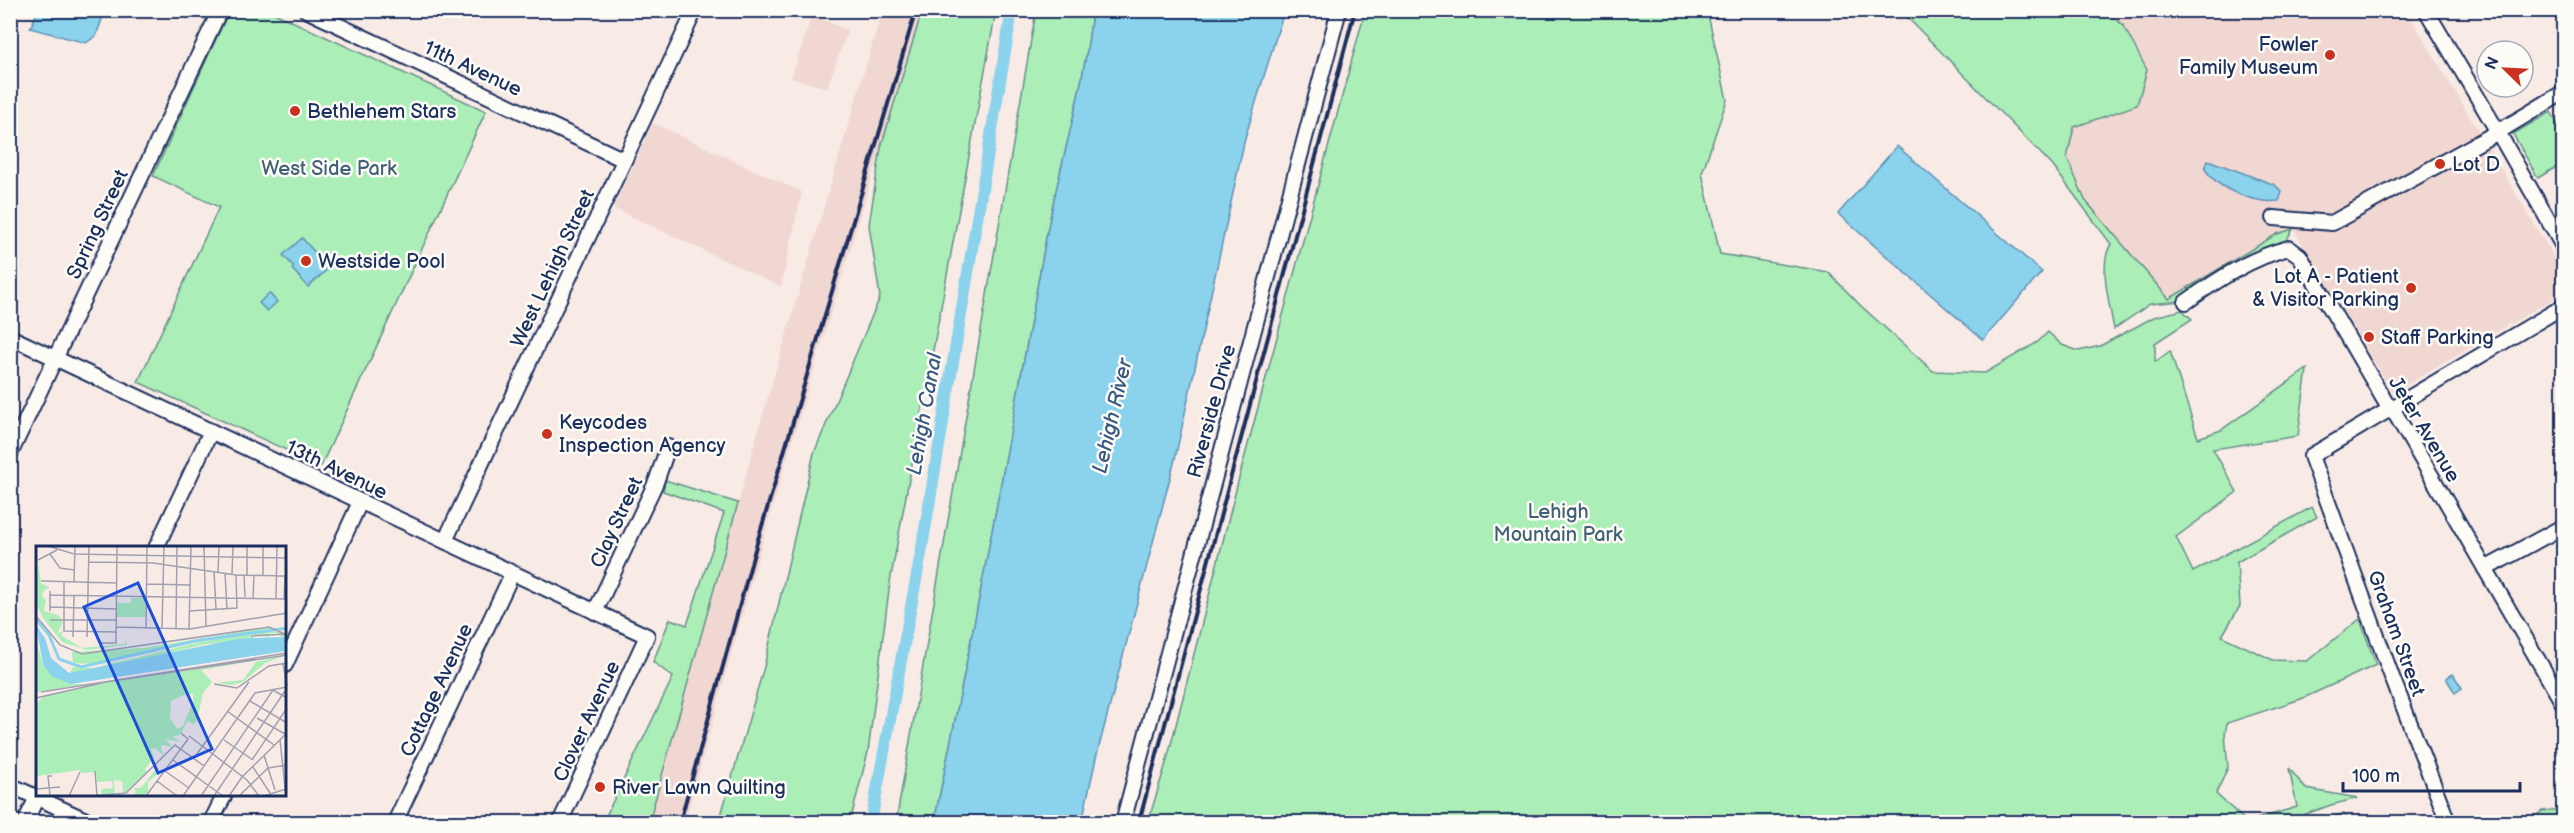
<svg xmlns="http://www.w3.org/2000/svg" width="2574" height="833" viewBox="0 0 2574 833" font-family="'Balsamiq Sans',sans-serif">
  <rect width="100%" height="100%" fill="#f8ebe6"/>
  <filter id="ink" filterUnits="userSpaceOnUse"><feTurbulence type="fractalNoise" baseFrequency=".0167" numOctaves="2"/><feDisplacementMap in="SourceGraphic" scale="12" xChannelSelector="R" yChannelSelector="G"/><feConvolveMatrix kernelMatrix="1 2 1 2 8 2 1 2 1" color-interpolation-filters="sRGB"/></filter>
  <g filter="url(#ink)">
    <g fill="#f1d7d2">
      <polygon points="882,11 922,11 768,522 685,822 649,822 764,410"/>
      <polygon points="2104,11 2407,11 2563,272 2563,293 2393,393 2293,229 2276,234 2169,299 2085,200 2067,158 2074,127 2137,105 2123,25"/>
      <polygon points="812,15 848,30 827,88 791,78"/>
      <polygon points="653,123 802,192 781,287 613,208"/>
    </g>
    <g fill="#aceeb7" stroke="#648e8a" stroke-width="1.5">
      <polygon points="229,11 270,11 486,111 321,466 138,382 219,207 153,176"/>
      <polygon points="922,11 996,11 890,582 868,752 850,822 719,822 764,667 814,453 880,297 869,225 881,147"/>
      <path d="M1036 11H1092C1085 87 1060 162 1046 238 1011 433 975 628 934 822H896Z"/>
      <polygon points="1365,11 1711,11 1709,19 1727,100 1702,173 1720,254 1828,272 1861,306 1933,371 1985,373 2038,342 2048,332 2062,345 2079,351 2100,346 2154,317 2182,310 2192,319 2155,343 2155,362 2170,351 2198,438 2221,430 2307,369 2298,436 2213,449 2237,492 2176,537 2193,572 2312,507 2317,517 2237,562 2240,606 2222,636 2273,660 2307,661 2360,619 2376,665 2301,699 2227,723 2225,734 2228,767 2216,794 2247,822 2297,807 2289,768 2306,789 2358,798 2331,805 2284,822 1148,822 1167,760 1239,478"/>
      <path d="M1901 11H2104L2123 25 2147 70 2137 105 2074 127 2067 158 2085 200 2169 299 2277 234 2293 229 2286 241 2264 249 2205 283 2182 301 2150 304 2114 329C2110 306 2098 264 2111 244L2052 165Z"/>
      <polygon points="2551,112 2563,134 2563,163 2538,178 2513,134"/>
      <polygon points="665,480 738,503 649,822 603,822 673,677 653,662 670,619 687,625 724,513 663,491"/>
      <polygon points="2563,809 2563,822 2528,822 2542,811"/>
      <polygon points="2342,814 2355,822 2317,822"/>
    </g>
    <g fill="#8bd2ed" stroke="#5e91b4" stroke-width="1.5">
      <polygon points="38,11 38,10 105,11 96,36 86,43 30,28"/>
      <path d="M1092 11H1284L1245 138 1175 459 1096 758 1082 822H934C975 628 1011 433 1046 238 1060 162 1085 87 1092 11Z"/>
      <polygon points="1897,146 2042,272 1983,340 1838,214"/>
      <path d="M2208 160 2275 185 2282 192 2279 201C2255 204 2218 190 2205 169Z"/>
      <polygon points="302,238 329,268 308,287 292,269 294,267 283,255"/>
      <polygon points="269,293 277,302 267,311 259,303"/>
      <polygon points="2453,674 2462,688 2455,693 2446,678"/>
    </g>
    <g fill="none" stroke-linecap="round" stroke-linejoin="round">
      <polyline stroke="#8bd2ed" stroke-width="12" points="871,822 921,553 1012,10"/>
      <defs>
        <g id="street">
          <polyline points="306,10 624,160"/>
          <polyline points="2426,10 2498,132 2564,248"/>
          <polyline points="2274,218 2332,223 2498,132 2564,92"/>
          <path d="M2186 302C2217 280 2252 257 2289 248L2300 256 2386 403 2392 408 2564 705"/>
          <polyline points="10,337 647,636 560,822"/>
          <polyline points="10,454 220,10"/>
          <polyline points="445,541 695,10"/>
          <polyline points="156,548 211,431"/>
          <polyline points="2485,569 2564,526"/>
          <polyline points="595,612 656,482 668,447"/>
          <polyline points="285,665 360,502"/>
          <polyline points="10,785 90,822"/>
          <polyline points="25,822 38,795"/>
          <polyline points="211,822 224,796"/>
          <polyline points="395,822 512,574"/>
          <polyline points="1123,822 1339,10"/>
          <polyline points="2448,822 2392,677 2311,456 2564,306"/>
        </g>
      </defs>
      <use href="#street" stroke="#1b2f5e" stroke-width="18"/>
      <use href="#street" stroke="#fdfcf7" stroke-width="14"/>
      <g stroke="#1b2f5e" stroke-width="4">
        <polyline points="680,822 756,546 916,10"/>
        <polyline points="1139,822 1355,10"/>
      </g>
    </g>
  </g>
  <g fill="#c8321e" stroke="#fdfcf7" stroke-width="2">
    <circle cx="2330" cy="55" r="6"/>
    <circle cx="295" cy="111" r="6"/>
    <circle cx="2440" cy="164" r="6"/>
    <circle cx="306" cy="261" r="6"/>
    <circle cx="2411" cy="288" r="6"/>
    <circle cx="2369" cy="337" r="6"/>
    <circle cx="547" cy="434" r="6"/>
    <circle cx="600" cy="787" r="6"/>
  </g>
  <g text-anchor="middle" stroke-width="5" stroke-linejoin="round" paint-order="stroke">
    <g font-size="20" fill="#1b2f5e" stroke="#fdfcf7" text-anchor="start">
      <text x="2318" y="51" text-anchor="end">Fowler<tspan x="2318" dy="23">Family Museum</tspan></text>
      <text x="307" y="118">Bethlehem Stars</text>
      <text x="2452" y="171">Lot D</text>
      <text x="318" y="268">Westside Pool</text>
      <text x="2399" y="283" text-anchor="end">Lot A - Patient<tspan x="2399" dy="23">&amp; Visitor Parking</tspan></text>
      <text x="2381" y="344">Staff Parking</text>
      <text x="559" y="429">Keycodes<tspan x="559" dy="23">Inspection Agency</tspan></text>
      <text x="612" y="794">River Lawn Quilting</text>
    </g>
    <g font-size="20" fill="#1b2f5e" stroke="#fdfcf7">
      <text transform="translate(473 68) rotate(25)" y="7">11th Avenue</text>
      <text transform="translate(97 224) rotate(-65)" y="7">Spring Street</text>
      <text transform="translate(552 268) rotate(-65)" y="7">West Lehigh Street</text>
      <text transform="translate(1211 411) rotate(-75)" y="7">Riverside Drive</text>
      <text transform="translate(2425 429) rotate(59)" y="7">Jeter Avenue</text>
      <text transform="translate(337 469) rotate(26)" y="7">13th Avenue</text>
      <text transform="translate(616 522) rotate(-65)" y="7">Clay Street</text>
      <text transform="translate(2397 633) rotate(70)" y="7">Graham Street</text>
      <text transform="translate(436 690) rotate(-65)" y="7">Cottage Avenue</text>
      <text transform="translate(586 721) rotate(-65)" y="7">Clover Avenue</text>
    </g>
    <g font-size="20" fill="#3f5f74" stroke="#fdfcf7">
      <text x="329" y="175">West Side Park</text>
      <text x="1558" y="518">Lehigh<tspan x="1558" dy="23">Mountain Park</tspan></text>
    </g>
    <g font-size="21" font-style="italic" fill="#375882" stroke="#fdfcf7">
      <text transform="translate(924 414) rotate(-80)" y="7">Lehigh Canal</text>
      <text transform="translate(1112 416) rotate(-77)" y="7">Lehigh River</text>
    </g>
  </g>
  <g transform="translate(36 546)">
    <rect width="250" height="250" fill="#f8ebe6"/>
    <path d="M2 16 5 37 14 42 8 44 6 50 10 54 8 65 22 69 27 76 21 88 26 85V90L46 102 89 98 90 94 91 99 51 104 26 96 7 72 0 56ZM95 52H109V71H81V57H95ZM227 82H237L242 83 160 94 60 118 37 117 36 106 108 102ZM246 85 250 91 170 98 61 124 34 127 37 121 57 122 160 97 211 88 219 92 246 91 241 87H233V91L213 88ZM0 95 7 118 35 138H51L0 146ZM250 109 229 117 207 136 196 139 179 137 207 134 220 116ZM219 115 165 124 176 136 167 147 161 175 157 178 151 175 145 188 137 191 145 196 130 193 136 201 125 199 127 209 119 202 115 203 118 212 109 223 111 226 90 246 87 247 86 235 78 234 79 248 66 249 65 243 77 242 76 235 61 236 60 226 45 227 44 224 0 230V158L8 150 58 138ZM150 148H157V156L147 180 141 183 134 172 135 155ZM120 223 124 226 112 236V246L108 250H95L100 246 98 242H105Z" fill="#aceeb7" fill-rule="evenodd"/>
    <path d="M0 79 9 92 15 112 33 127 202 93 250 91V105L35 138 15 130 7 118Z" fill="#8bd2ed"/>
    <path fill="none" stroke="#8bd2ed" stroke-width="3" d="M0 73 13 89 23 113 45 121 159 95 251 82"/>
    <path fill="none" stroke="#a0a0b0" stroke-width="1.5" d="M12 0 38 8 251 12M168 0 170 80M14 8 24 22 38 24M2 14 21 4M53 16 117 17 200 29 251 30M178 25 180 63M182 26 183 0M189 27 191 63M196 28 197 0M208 29 209 51M211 29V0M227 29V0M5 35 81 37M28 36V85L80 86M38 36 39 0M111 38 154 39M14 49 251 53M217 52 218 29M240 52 241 0M248 53 249 30M14 61 80 63M14 65V45M153 65 201 62 200 29M0 70 24 99 46 108 233 81 251 89M14 74H80M80 81 154 83 251 67M110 82 111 0M126 82 128 0M140 82 141 0M153 83 155 0M215 90 251 88M37 91 38 50M51 91 53 0M65 97H80L81 0M247 118 251 140M178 138 201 142 233 120 251 117M5 146 251 107M0 152 70 136 251 109M214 155 251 177M191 165 238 199M221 172 249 188M153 190 211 234 223 250M188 194 217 214M244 194 250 250M228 209 239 244M158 212 213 136M137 214 187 250M216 214 251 162M217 221 236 250M59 225 61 250M129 225 153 242M121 235 141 250M0 243 24 241M14 250 12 230H16M33 250 44 226M57 250 90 247 139 199 168 220M110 250 152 193 145 187M147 250 219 147 251 141M165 250 237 144 251 152M178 250 251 142M193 250 206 231 251 187M203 250 232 222 251 219M228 250 250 243"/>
    <path fill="#1d4ed8" fill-opacity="0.15" stroke="#1d4ed8" stroke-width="3" d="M102 37 176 203 122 227 48 61Z"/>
    <rect width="250" height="250" fill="none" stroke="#1b2f5e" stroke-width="3"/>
  </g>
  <rect width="2574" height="833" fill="none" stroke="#fdfcf7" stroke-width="36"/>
  <rect x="18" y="18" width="2538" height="797" fill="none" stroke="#1b2f5e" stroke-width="2" filter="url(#ink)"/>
  <g transform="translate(2505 69) rotate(294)"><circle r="28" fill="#fdfcf7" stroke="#a3aaba" stroke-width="1.5"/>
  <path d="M0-4.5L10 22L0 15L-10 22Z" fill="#c8321e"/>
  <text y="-9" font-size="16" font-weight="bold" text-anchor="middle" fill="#1b2f5e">N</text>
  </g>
  <path d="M2343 782v9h177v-9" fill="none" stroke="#1b2f5e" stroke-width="3"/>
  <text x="2352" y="782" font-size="18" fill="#1b2f5e" stroke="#fdfcf7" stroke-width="4.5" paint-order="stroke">100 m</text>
</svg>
